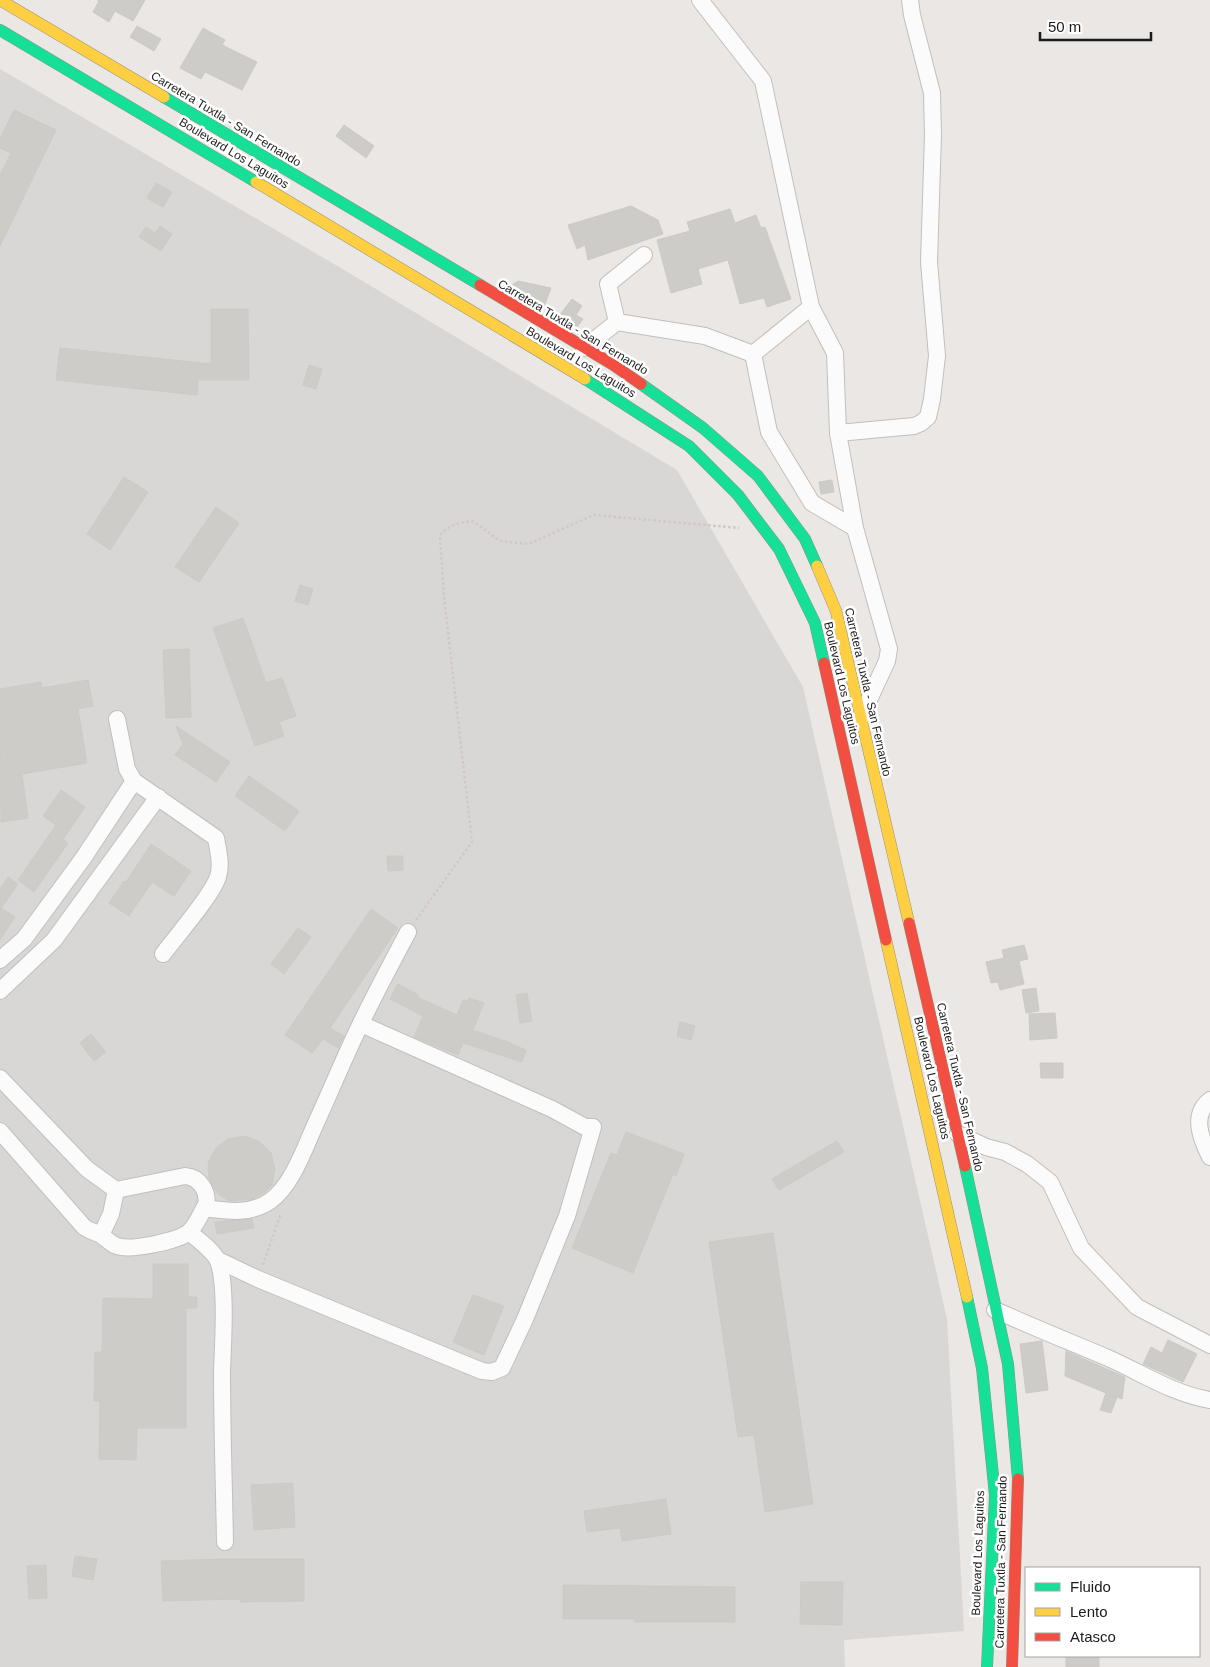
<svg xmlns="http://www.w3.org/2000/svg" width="1210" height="1667" viewBox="0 0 1210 1667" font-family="Arial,sans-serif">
  <rect width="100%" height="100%" fill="#eae7e4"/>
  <polygon fill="#d9d7d6" points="0,69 346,271 677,470 803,687 947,1319 964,1631 844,1640 845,1667 0,1667"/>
  <g fill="#ceccc9" stroke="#cdc9c6">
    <polygon points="97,0 145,0 133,21 115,11 109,22 93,12 99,1"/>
    <polygon points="137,26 161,39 154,51 130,37"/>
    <polygon points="203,28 225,40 222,45 257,62 242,90 205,72 201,79 180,68"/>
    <polygon points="14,110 56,130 0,246 0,175 11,153 0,148 0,139"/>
    <polygon points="344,125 374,146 366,158 336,136"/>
    <polygon points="156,183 172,192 163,207 147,198"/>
    <polygon points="631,206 658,220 663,234 588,260 585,245 577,249 568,225"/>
    <polygon points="730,209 735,223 756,215 761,228 765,227 791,299 767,307 764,298 740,304 728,260 698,269 702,284 671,293 657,240 690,231 687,222"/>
    <polygon points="160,226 172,234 161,251 139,237 146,227 155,233"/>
    <polygon points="518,281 551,288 544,307 509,287"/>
    <polygon points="572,299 582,306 576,315 583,319 577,327 559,316"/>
    <polygon points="211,309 248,309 249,380 198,380 197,395 56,380 60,348 211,364"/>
    <polygon points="309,365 322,369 316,389 303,385"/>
    <polygon points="124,477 148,492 110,550 87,534"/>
    <polygon points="832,480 834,492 821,494 819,482"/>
    <polygon points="216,507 239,523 199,582 175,567"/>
    <polygon points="300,585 313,589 308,605 295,601"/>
    <polygon points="243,618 266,683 282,678 296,716 279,722 284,736 255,746 213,628"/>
    <polygon points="189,649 191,717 166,718 163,650"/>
    <polygon points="88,680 93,706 78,709 87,763 22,774 28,818 1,822 0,689 41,682 42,688"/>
    <polygon points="176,726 230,762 216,782 175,755 183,744"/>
    <polygon points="249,776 299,811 285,831 235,796"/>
    <polygon points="61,790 85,807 63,839 68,843 34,892 18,880 56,825 43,816"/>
    <polygon points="151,844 191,871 174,896 152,882 129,916 109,903 124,881 126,882"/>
    <polygon points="387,856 403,856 403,870 388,871"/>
    <polygon points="8,877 18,884 1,908 15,917 0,940 0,889"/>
    <polygon points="371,909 398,928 330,1028 344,1036 338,1048 323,1039 312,1053 285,1035"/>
    <polygon points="298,928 311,937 284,974 271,964"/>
    <polygon points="1024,945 1028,959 1019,961 1024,984 1000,990 998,982 991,983 986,962 1004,958 1002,950"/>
    <polygon points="398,984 418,995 417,997 457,1015 463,1000 468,1002 469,998 484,1003 473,1030 511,1043 511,1044 526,1050 522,1062 463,1043 458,1055 414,1037 423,1016 390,999"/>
    <polygon points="1036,988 1039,1011 1026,1013 1022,990"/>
    <polygon points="527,993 532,1021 520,1023 516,995"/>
    <polygon points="1055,1013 1057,1038 1030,1040 1029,1014"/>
    <polygon points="680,1022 695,1026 691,1040 677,1036"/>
    <polygon points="91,1034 106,1052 94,1061 80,1043"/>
    <polygon points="1040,1063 1063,1063 1063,1078 1041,1078"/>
    <polygon points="626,1132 684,1154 676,1176 673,1174 633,1273 572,1248 611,1153 617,1155"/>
    <polygon points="245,1136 260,1142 271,1153 275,1169 272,1185 264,1193 252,1199 229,1201 217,1193 215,1189 209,1178 208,1163 216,1148 228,1139"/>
    <polygon points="837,1141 844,1152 779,1190 772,1179"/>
    <polygon points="252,1219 254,1228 217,1234 215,1222"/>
    <polygon points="773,1233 813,1504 765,1512 754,1435 738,1437 709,1242"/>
    <polygon points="153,1264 188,1264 188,1297 197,1297 197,1308 186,1308 186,1428 137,1428 136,1460 99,1459 100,1401 94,1401 95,1352 102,1352 103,1298 153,1299"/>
    <polygon points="473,1295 504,1306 484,1355 453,1342"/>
    <polygon points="1168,1340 1197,1354 1183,1382 1143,1364 1151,1347 1162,1353"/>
    <polygon points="1042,1341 1048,1390 1026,1393 1020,1344"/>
    <polygon points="1066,1351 1125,1377 1122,1399 1117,1397 1111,1413 1100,1410 1106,1393 1065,1376"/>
    <polygon points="293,1483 295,1527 254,1530 251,1485"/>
    <polygon points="666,1499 671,1534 622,1541 620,1528 587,1532 584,1511"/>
    <polygon points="75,1556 97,1559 93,1580 72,1576"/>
    <polygon points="224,1559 304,1559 304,1601 240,1602 240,1599 163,1601 161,1561"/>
    <polygon points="46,1565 47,1598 29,1599 27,1566"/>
    <polygon points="801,1582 843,1582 842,1625 800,1624"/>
    <polygon points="563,1585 735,1587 735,1622 635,1622 635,1619 563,1619"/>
    <rect x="1066" y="1656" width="33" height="11"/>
  </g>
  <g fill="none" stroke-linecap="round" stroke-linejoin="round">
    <defs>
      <g id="street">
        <polyline points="700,0 763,81 811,307 835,353 838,433 855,528 889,649 887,661 860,719"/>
        <polyline points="617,322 705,336 753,354 811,307"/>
        <polyline points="584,348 617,322 608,284 644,255"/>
        <polyline points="753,354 769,432 812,503 855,528"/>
        <polyline points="838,433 914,426 921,423 928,417 932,399 937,356 929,262 933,135 932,93 912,15 910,0"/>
        <path d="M117 719 127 769 134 781 216 838C218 851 222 864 218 877 211 897 177 935 163 954"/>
        <polyline points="0,960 24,939 84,857 134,781"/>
        <polyline points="0,991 54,940 158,797"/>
        <path d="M0 1078 87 1169 116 1190 185 1176C199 1177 209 1191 206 1205 201 1213 196 1226 189 1232 178 1241 131 1251 117 1246 111 1244 107 1239 101 1235 96 1232 89 1231 84 1227L0 1131"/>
        <path d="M1210 1100C1191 1115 1201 1139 1210 1157"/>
        <polyline points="958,1134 986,1147 1005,1152 1027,1164 1050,1182 1081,1248 1137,1307 1210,1345"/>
        <path d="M204 1208C227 1211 250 1215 270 1201 292 1186 305 1147 316 1123 331 1090 345 1056 361 1023 376 992 392 962 408 932"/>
        <path d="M189 1232C198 1240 213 1250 218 1261 227 1284 223 1344 222 1371 222 1428 224 1485 225 1542"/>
        <polyline points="101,1235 111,1214 116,1190"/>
        <polyline points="218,1260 258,1279 482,1371 492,1372 502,1368 525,1319 567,1216 593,1127 585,1127 552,1109 361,1024"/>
        <path d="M995 1310C1033 1327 1070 1342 1108 1358 1142 1373 1173 1394 1210 1400"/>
      </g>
      <g id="fast">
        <polyline points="0,30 256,182"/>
        <polyline points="164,97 480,285"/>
        <polyline points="585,379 689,446 738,495 779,549 815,623 824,663"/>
        <polyline points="641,384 703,428 758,476 805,539 817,566"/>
        <polyline points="965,1166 1008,1364 1018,1479"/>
        <polyline points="967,1297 982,1368 995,1495 987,1667"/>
      </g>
      <g id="slow">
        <polyline points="0,0 164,97"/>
        <polyline points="256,182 585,379"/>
        <polyline points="817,566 836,611 909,923"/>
        <polyline points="886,940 967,1297"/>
      </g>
      <g id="jam">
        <polyline points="480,285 612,364 641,384"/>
        <polyline points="824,663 886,940"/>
        <polyline points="909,923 965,1166"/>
        <polyline points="1012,1667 1018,1479"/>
      </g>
    </defs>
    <use href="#street" stroke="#c1bfbe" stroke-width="18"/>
    <use href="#fast" stroke="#91917e" stroke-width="12"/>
    <use href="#slow" stroke="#91917e" stroke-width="12"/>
    <use href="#jam" stroke="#91917e" stroke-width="12"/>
    <g stroke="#d3c6c6" stroke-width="2.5" stroke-dasharray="2.5 2.5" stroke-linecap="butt">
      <path d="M416 920 472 842 444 597 440 535C450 524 459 523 473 521L500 541 528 544 594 515 739 528"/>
      <polyline points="263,1265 281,1213"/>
    </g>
    <use href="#street" stroke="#fcfbfb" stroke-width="16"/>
    <use href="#fast" stroke="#16e098" stroke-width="11"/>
    <use href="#slow" stroke="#ffcf43" stroke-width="11"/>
    <use href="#jam" stroke="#f24e42" stroke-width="11"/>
  </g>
  <g text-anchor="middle" stroke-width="5" stroke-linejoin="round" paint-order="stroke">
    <g font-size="12" fill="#1b1b1b" stroke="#fff">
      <text transform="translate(226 119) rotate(31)" y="4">Carretera Tuxtla - San Fernando</text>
      <text transform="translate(234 153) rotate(31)" y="4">Boulevard Los Laguitos</text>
      <text transform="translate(573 327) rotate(31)" y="4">Carretera Tuxtla - San Fernando</text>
      <text transform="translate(581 362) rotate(31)" y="4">Boulevard Los Laguitos</text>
      <text transform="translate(842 683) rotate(77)" y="4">Boulevard Los Laguitos</text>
      <text transform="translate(868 692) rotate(77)" y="4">Carretera Tuxtla - San Fernando</text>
      <text transform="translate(932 1078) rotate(77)" y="4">Boulevard Los Laguitos</text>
      <text transform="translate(960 1087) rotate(77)" y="4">Carretera Tuxtla - San Fernando</text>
      <text transform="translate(978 1553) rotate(-88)" y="4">Boulevard Los Laguitos</text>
      <text transform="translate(1001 1562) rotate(-89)" y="4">Carretera Tuxtla - San Fernando</text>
    </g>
  </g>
  <rect x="1025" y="1567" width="175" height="90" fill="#ffffff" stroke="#a4a4a4"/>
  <rect x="1035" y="1583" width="25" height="8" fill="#16e098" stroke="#a4a4a4"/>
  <text x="1070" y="1592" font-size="15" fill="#1b1b1b">Fluido</text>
  <rect x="1035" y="1608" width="25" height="8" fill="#ffcf43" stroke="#a4a4a4"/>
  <text x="1070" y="1617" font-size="15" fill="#1b1b1b">Lento</text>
  <rect x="1035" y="1633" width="25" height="8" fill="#f24e42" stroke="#a4a4a4"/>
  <text x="1070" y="1642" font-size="15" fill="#1b1b1b">Atasco</text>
  <path d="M1040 32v8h111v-8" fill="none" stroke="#1b1b1b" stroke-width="2.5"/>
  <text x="1048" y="32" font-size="15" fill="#1b1b1b" stroke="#ffffff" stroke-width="4" paint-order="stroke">50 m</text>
</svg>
